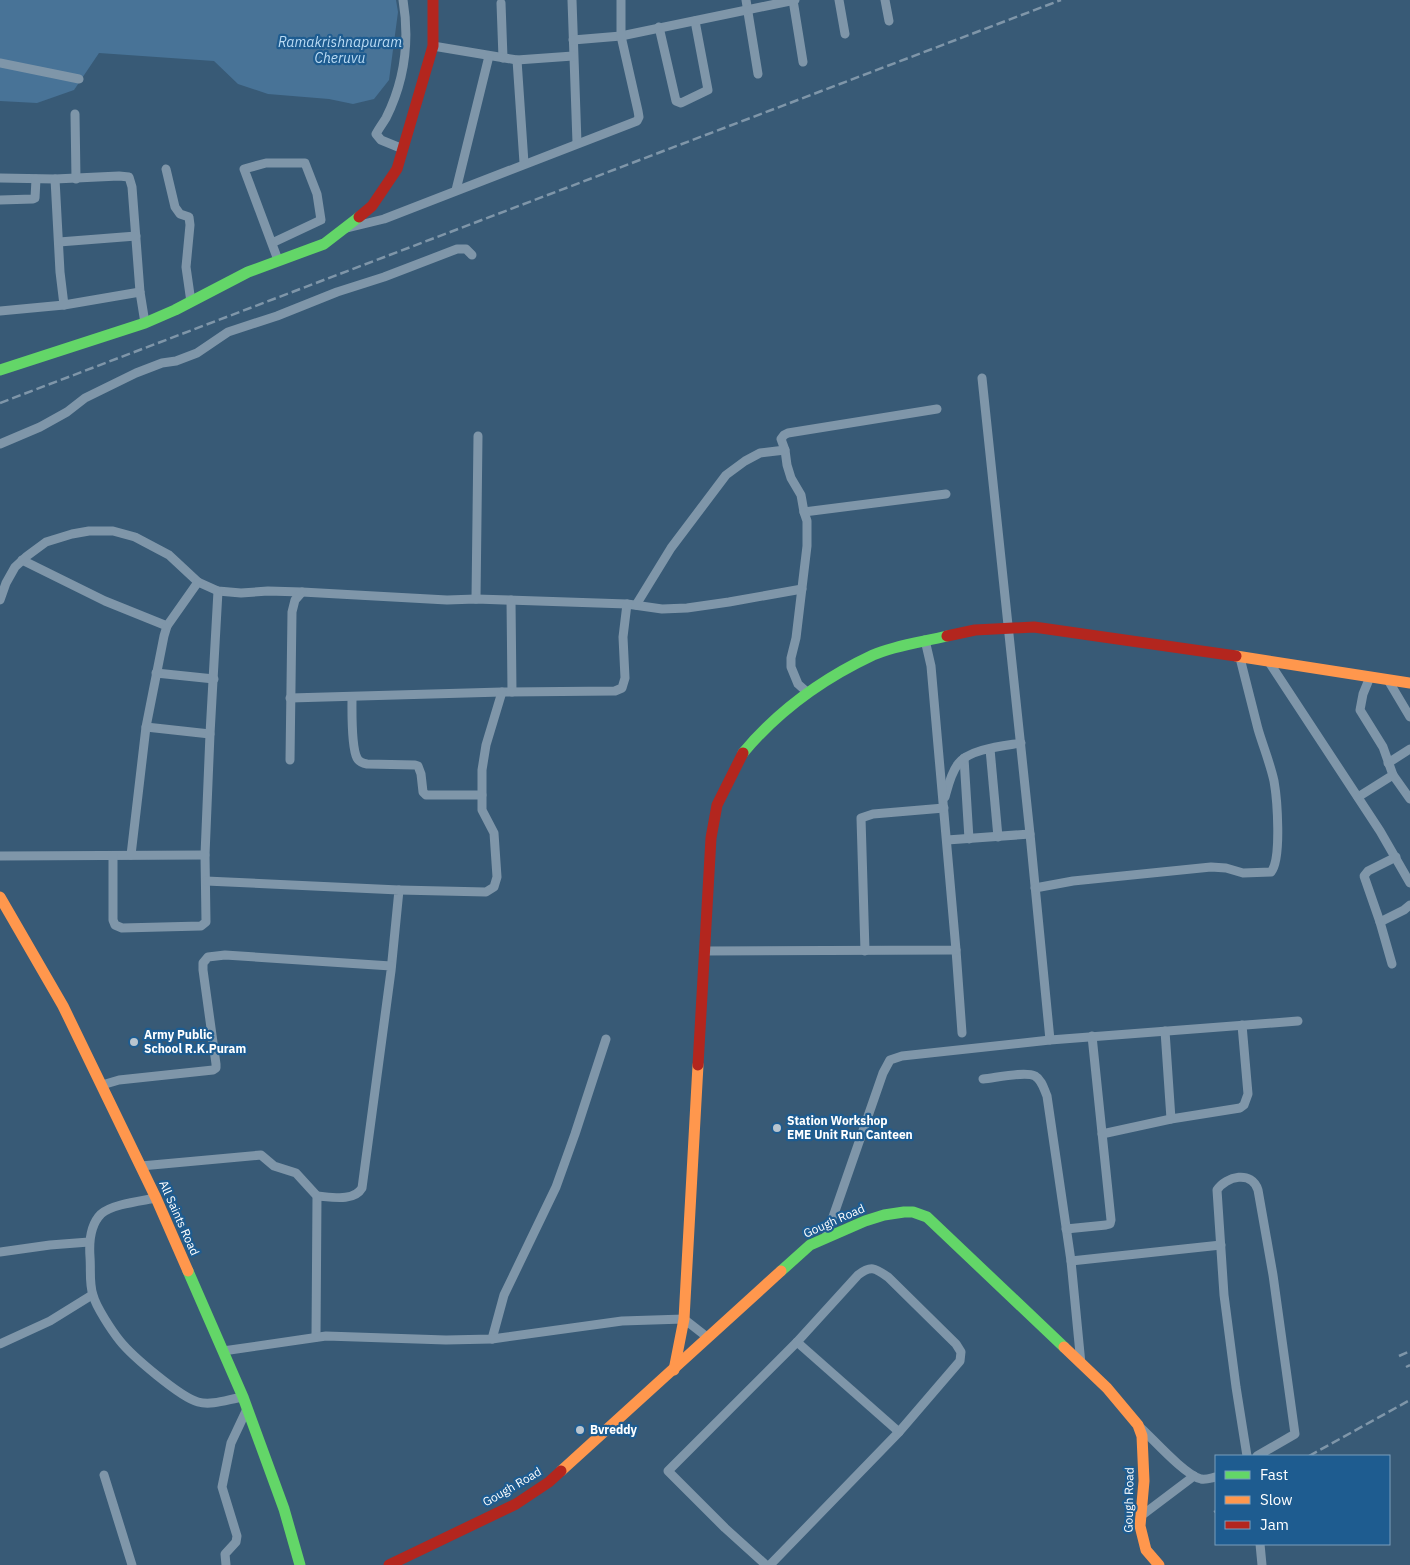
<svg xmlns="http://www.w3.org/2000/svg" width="1410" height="1565" viewBox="0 0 1410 1565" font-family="'IBM Plex Sans',sans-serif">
  <rect width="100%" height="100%" fill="#385a76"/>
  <polygon fill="#487397" points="0,0 396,0 398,12 389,80 374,99 353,104 329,99 268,94 238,84 214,61 99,53 74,90 37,103 0,101"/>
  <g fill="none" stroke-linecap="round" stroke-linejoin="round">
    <g stroke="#7f96a9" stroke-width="9">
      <polyline points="572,0 577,143"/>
      <polyline points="746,0 758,74"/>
      <polyline points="793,0 803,62"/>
      <polyline points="839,0 845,34"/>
      <polyline points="885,0 889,21"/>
      <polyline points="501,3 503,58"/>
      <polyline points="659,27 676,101 681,103 708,90 695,21"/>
      <polyline points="573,40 621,36 795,0"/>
      <polyline points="433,46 517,60 573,56"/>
      <polyline points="517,60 524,163"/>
      <polyline points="0,63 79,79"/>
      <polyline points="75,114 76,179"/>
      <path d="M403 149 381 140 376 134C379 128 383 123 386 118 405 80 410 42 403 0"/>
      <polyline points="166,169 175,207 180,214 189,217 190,225 186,267 191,302"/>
      <polyline points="0,178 55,179 119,176 129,177 132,187 140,292 145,323"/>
      <polyline points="55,179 60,272 64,305"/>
      <polyline points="456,190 489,56"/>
      <polyline points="0,200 33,199 35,198 36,179"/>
      <polyline points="347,228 384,219 637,121 639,117 638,111 621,36 621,0"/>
      <polyline points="59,242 136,236"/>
      <path d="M272 243 321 220 317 194 305 163H266L244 169C255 199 267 230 278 260"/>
      <polyline points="0,311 64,305 140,292"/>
      <polyline points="982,378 1030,834 1050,1040"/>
      <polyline points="0,444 40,427 67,412 85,398 136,373 162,363 176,361 197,353 228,332 277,316 337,292 384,277 457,249 466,249 472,255"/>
      <polyline points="785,450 787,465 791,478 801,495 804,512 946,494"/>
      <polyline points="804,512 807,521 807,546 796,638 791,658 791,667 798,684 807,692"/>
      <polyline points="22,560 105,601 167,626"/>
      <polyline points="476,599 478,436"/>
      <polyline points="0,600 6,583 15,567 27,556 46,542 72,534 89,531 113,531 135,537 169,555 198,582 218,591 241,593 268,591 302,592 447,600 476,599 627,604 662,609 687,608 729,602 802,589"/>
      <polyline points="511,600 512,692"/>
      <polyline points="636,605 671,548 726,475 745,461 760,453 785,450 781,439 784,435 788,433 937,409"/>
      <polyline points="1269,662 1380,831 1410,883"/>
      <polyline points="156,673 214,679"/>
      <polyline points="1388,680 1410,717"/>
      <path d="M352 697C352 711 351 746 357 758 359 762 362 763 367 764L415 765 418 766 421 774 423 792 426 795H482"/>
      <polyline points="290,698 502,692 615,691 622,688 625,678 623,637 627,604"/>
      <polyline points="146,727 210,734"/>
      <polyline points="990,749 998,837"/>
      <polyline points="964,758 969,839"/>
      <polyline points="290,760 292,612 295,600 302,592"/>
      <polyline points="1388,763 1410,749"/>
      <polyline points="1393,775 1410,799"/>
      <path d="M945 797C948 786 951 773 958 764 969 749 1003 746 1021 743"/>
      <polyline points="1358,797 1393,775 1383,747 1360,710 1363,694 1370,677"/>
      <polyline points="947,840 1030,834"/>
      <polyline points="131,855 146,727 164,636 167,626 198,582"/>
      <polyline points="0,856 205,855"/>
      <polyline points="113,856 113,920 115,925 122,928 201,926 206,922 205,855 210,734 218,591"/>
      <path d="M206 881 399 890 391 971 362 1188C354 1202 331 1197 317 1196"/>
      <path d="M1035 888 1073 881 1211 867 1226 868 1243 873 1271 872C1282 859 1277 798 1274 781 1270 763 1263 746 1258 729 1252 706 1246 682 1240 658"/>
      <polyline points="399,890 486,892 494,887 497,877 494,833 482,810 482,770 486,745 502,692"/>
      <polyline points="1380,922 1404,910 1410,905"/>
      <polyline points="956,950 962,1033"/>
      <polyline points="704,951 956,950 931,666 925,640"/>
      <polyline points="865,951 861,818 873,814 944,808"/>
      <polyline points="1392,964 1380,922 1364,876 1368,871 1396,857"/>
      <polyline points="1165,1031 1171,1119"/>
      <path d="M983 1079C995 1078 1025 1071 1035 1076 1042 1080 1044 1089 1047 1096L1071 1261 1081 1364"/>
      <polyline points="102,1085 119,1080 213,1070 216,1068 216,1064 203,970 203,963 208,957 225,955 391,966"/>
      <polyline points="1102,1134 1171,1119 1240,1108 1244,1105 1248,1094 1242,1025"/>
      <polyline points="141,1166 261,1155 274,1166 296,1173 317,1196 316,1337"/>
      <path d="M156 1198C142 1201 112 1204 101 1214 90 1225 89 1243 90 1257 91 1269 89 1284 93 1295 96 1307 112 1331 120 1341 132 1356 180 1397 198 1402 212 1406 229 1399 243 1397"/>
      <polyline points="1066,1229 1106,1225 1110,1224 1111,1220 1092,1036"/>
      <polyline points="826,1237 883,1073 890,1060 902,1056 1050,1040 1298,1021"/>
      <polyline points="0,1252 50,1245 89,1242"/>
      <polyline points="1071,1261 1221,1245"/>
      <polyline points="492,1339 504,1295 556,1187 575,1134 606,1039"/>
      <polyline points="797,1342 899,1432"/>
      <polyline points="0,1344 50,1321 92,1295"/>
      <polyline points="223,1351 326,1336 446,1340 492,1339 622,1321 684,1319 707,1337"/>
      <path d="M1141 1428C1154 1440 1185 1475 1201 1479 1206 1480 1211 1478 1216 1477"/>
      <path d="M1247 1456 1236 1387 1224 1295 1217 1190C1226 1176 1252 1170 1258 1190L1273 1275 1295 1434 1257 1456"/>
      <polyline points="104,1475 132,1565"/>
      <polyline points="1141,1516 1194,1476"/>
      <polyline points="1260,1544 1262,1565"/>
      <polyline points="226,1565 225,1554 236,1542 237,1536 222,1487 231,1443 247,1409"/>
      <path d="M766 1565 725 1528 668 1471 797 1342 858 1275C871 1265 875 1268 888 1277L956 1344 961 1352 960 1361 899 1432 770 1565"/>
    </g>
    <g stroke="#63d668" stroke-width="11">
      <polyline points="0,370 145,323 175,310 248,272 324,244 359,217"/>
      <path d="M743 753C778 711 824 678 873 655 896 645 923 642 947 636"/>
      <polyline points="188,1271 243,1397 284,1509 300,1565"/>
      <polyline points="781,1271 810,1245 865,1221 884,1215 904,1212 913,1212 927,1217 1064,1347"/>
    </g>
    <g stroke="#ff974d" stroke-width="11">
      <polyline points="1236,656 1410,683"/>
      <polyline points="0,897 63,1006 156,1198 188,1271"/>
      <polyline points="1064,1347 1107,1388 1138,1425 1142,1436 1144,1481 1140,1526 1146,1550 1159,1565"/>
      <polyline points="674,1370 684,1319 698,1065"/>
      <polyline points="561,1471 781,1271"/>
    </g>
    <g stroke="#b3261e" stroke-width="11">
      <polyline points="359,217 372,206 397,169 433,46 433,0"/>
      <polyline points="947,636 975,630 1034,627 1236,656"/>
      <polyline points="698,1065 711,838 717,805 743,753"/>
      <polyline points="389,1565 516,1504 549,1482 561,1471"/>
    </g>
    <g stroke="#7f96a9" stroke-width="2.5" stroke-dasharray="9 4" stroke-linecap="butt">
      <polyline points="0,403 1061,0"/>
      <polyline points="1399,1356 1410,1351"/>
      <polyline points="1406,1367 1410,1365"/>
      <polyline points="1309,1456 1410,1400"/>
      <polyline points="1214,1512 1216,1511"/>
    </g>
  </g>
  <g fill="#b9c5cf" stroke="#1e5c90" stroke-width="2">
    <circle cx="134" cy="1042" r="5"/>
    <circle cx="777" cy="1128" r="5"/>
    <circle cx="580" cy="1430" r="5"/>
  </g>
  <g text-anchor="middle" stroke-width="4.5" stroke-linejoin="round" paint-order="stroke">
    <g font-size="12" font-weight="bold" fill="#fff" stroke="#1e5c90" text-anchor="start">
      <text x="144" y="1039">Army Public<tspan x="144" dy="14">School R.K.Puram</tspan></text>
      <text x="787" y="1125">Station Workshop<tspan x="787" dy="14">EME Unit Run Canteen</tspan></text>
      <text x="590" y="1434">Bvreddy</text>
    </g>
    <g font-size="12" fill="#fff" stroke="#1e5c90">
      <text transform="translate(179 1218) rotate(66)" y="4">All Saints Road</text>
      <text transform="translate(834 1221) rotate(-24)" y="4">Gough Road</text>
      <text transform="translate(512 1487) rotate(-30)" y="4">Gough Road</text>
      <text transform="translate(1129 1500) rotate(-89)" y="4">Gough Road</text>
    </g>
    <g font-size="14" font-style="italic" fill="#badbf4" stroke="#1e5c90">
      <text x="340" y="47">Ramakrishnapuram<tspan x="340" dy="16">Cheruvu</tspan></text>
    </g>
  </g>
  <rect x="1215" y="1455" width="175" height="90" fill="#1e5c90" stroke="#789dbc"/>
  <rect x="1225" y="1471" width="25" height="8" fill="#63d668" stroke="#789dbc"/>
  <text x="1260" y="1480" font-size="15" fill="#ffffff">Fast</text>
  <rect x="1225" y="1496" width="25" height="8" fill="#ff974d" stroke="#789dbc"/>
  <text x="1260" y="1505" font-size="15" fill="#ffffff">Slow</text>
  <rect x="1225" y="1521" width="25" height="8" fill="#b3261e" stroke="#789dbc"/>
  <text x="1260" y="1530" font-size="15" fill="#ffffff">Jam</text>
</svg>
